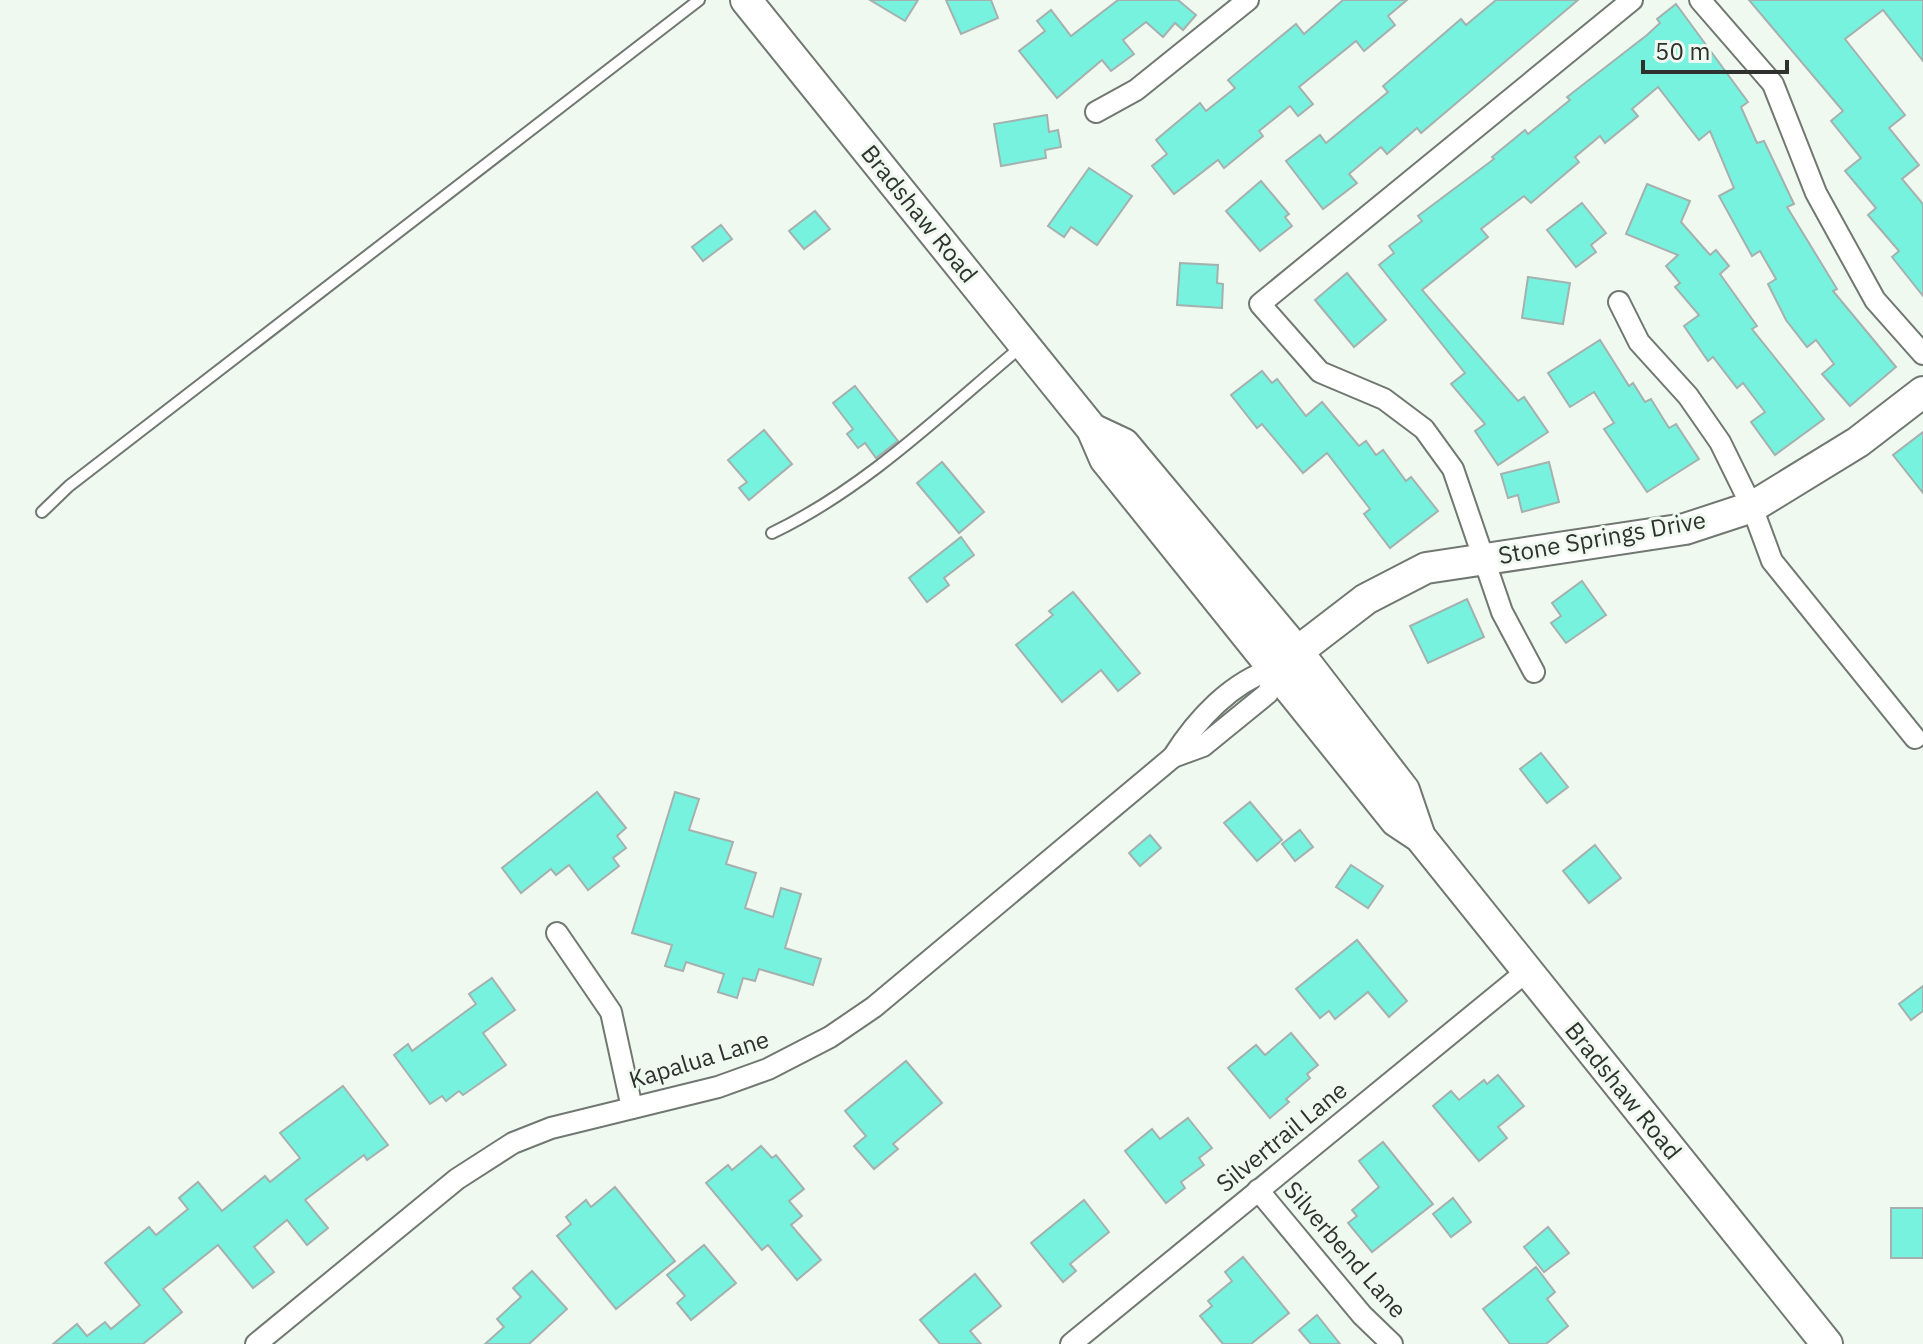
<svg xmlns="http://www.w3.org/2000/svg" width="1923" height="1344" viewBox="0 0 1923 1344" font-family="'IBM Plex Sans',sans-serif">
  <rect width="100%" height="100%" fill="#f0f9f0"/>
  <g fill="#77f2df" stroke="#a4b1ae" stroke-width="2">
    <polygon points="870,0 918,0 905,21"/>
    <polygon points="946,0 991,0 998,18 961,34"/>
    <polygon points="1118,0 1178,0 1196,15 1183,30 1175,23 1163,37 1146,22 1123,40 1134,54 1111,71 1102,60 1057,98 1019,51 1045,31 1037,21 1051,10 1071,36"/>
    <polygon points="1343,0 1407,0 1388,16 1395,25 1364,51 1356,41 1299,87 1313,104 1298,116 1290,106 1259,131 1263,136 1224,168 1218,160 1174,194 1152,166 1167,154 1156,140 1200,103 1206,111 1235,88 1228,80 1296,24 1304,34"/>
    <polygon points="1496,0 1578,0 1421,133 1417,128 1387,154 1381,147 1349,174 1357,183 1323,209 1286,161 1320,135 1326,143 1388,92 1383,86 1461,19 1466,25"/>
    <polygon points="1749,0 1923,0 1923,61 1883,10 1845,39 1905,115 1889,128 1919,165 1902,179 1923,204 1923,296 1892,257 1899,251 1868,215 1876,208 1845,171 1861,158 1831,121 1843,111"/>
    <polygon points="1676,4 1748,102 1741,107 1757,143 1764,141 1794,204 1787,207 1837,289 1833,291 1896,367 1850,406 1822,374 1834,364 1816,340 1807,347 1786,320 1768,284 1776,279 1760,251 1752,256 1719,196 1734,188 1710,131 1699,140 1658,87 1632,109 1638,116 1605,143 1600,136 1575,157 1579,162 1531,203 1524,196 1481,229 1488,237 1422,290 1518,401 1524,397 1548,432 1498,465 1475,431 1485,424 1451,384 1465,373 1379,265 1394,253 1389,246 1422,221 1418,216 1494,159 1492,157 1525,130 1528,134 1570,100 1567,97 1647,35 1660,23 1657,19"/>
    <polygon points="1047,115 1049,132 1058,130 1061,147 1045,150 1046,158 1001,166 994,124"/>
    <polygon points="1089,168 1132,196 1097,245 1071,227 1064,237 1048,226"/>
    <polygon points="1261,181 1289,214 1285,217 1292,226 1260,251 1226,211"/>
    <polygon points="1647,184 1690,201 1681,222 1710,255 1716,250 1729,266 1720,274 1757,326 1752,329 1824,419 1775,455 1751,422 1765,412 1743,383 1737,388 1713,357 1708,361 1684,326 1699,315 1675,287 1680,283 1666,266 1678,255 1626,234"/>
    <polygon points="1582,203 1606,233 1591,245 1596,252 1576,267 1547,230"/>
    <polygon points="815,211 830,229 804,249 789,231"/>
    <polygon points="721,225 732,239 703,261 692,247"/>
    <polygon points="1180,263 1218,265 1217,283 1223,284 1222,308 1177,305"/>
    <polygon points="1347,273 1386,320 1354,347 1315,300"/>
    <polygon points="1528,277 1570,283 1563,324 1522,318"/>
    <polygon points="1600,340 1629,386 1633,383 1645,402 1651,399 1669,428 1676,424 1699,459 1647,492 1604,429 1614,423 1594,392 1570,407 1548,373"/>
    <polygon points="1262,371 1272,383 1277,379 1306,416 1322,402 1359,446 1366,441 1376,455 1383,450 1406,481 1411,477 1438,511 1390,548 1364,514 1370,509 1327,453 1303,473 1262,424 1257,428 1231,395"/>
    <polygon points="855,386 898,441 876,458 865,443 858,448 847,434 853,429 833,403"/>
    <polygon points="764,430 792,464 749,500 739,488 747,482 728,460"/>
    <polygon points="1923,432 1923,493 1893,455"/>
    <polygon points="942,462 984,512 959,533 917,483"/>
    <polygon points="1549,462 1559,502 1522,512 1518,495 1508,498 1501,474"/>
    <polygon points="961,537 974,555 944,578 949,585 927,602 909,578"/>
    <polygon points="1582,581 1606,615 1566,643 1551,623 1561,616 1552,603"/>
    <polygon points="1073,592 1140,673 1118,691 1101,670 1062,702 1016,645 1053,615 1049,611"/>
    <polygon points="1467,599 1484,637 1428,663 1410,626"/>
    <polygon points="1541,753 1568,787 1547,803 1520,769"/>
    <polygon points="597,792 626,828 617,836 626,848 613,858 619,866 588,890 569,865 556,875 551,869 521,893 502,868"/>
    <polygon points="675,792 699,799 689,830 733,842 726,864 756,873 745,908 773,917 781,888 801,894 785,948 821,959 813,985 759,969 755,981 743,978 737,998 718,992 724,974 686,962 683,971 665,966 672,945 632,933"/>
    <polygon points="1250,802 1282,840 1257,861 1224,823"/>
    <polygon points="1300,830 1313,847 1295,861 1282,844"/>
    <polygon points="1150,835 1161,848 1140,866 1129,853"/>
    <polygon points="1595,845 1621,878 1589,903 1563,871"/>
    <polygon points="1351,865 1383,886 1368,908 1336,887"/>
    <polygon points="1357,940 1407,1001 1389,1017 1368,992 1335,1019 1329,1011 1320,1018 1296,989"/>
    <polygon points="492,978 515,1010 483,1033 506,1065 463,1095 459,1091 446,1101 442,1096 430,1104 394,1055 408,1044 412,1051 476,1004 469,994"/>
    <polygon points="1923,986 1923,1011 1911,1020 1899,1004"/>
    <polygon points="1291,1033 1318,1065 1307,1074 1310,1078 1286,1099 1289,1102 1270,1118 1228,1068 1256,1045 1265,1055"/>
    <polygon points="906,1061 942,1103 893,1144 898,1149 874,1169 854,1146 866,1136 845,1111"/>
    <polygon points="1498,1075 1524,1106 1498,1127 1507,1138 1479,1161 1433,1106 1451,1091 1459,1100 1484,1080 1487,1084"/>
    <polygon points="343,1086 388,1145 367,1160 364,1155 305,1200 328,1228 307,1245 287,1220 254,1247 274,1272 253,1288 218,1245 163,1289 182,1312 143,1344 53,1344 77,1324 87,1336 105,1322 111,1329 140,1305 105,1263 149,1227 156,1235 188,1209 179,1198 198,1182 222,1211 265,1176 270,1182 300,1158 280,1133"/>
    <polygon points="1188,1118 1212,1148 1199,1158 1204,1165 1181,1182 1185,1188 1166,1203 1125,1151 1152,1129 1160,1139"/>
    <polygon points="1383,1142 1433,1204 1372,1252 1348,1223 1357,1216 1352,1210 1379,1187 1359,1161"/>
    <polygon points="761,1146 772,1158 776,1155 804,1189 789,1201 802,1216 791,1225 821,1260 797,1280 768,1245 762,1250 706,1183 728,1165 732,1170"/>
    <polygon points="615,1187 675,1261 616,1309 557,1236 571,1224 566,1217 586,1200 591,1207"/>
    <polygon points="1453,1198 1471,1222 1451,1237 1433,1214"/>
    <polygon points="1084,1200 1109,1232 1070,1264 1076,1271 1063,1282 1031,1243"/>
    <rect x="1891" y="1208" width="32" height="50"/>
    <polygon points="1548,1227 1569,1253 1544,1272 1524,1247"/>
    <polygon points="704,1245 736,1283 691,1320 677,1303 685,1296 667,1275"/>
    <polygon points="1243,1257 1289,1313 1251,1344 1223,1344 1200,1316 1212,1306 1208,1301 1232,1281 1225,1272"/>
    <polygon points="1536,1267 1555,1292 1547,1299 1568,1326 1546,1344 1510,1344 1483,1309"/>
    <polygon points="532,1271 567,1309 529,1344 485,1344 504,1327 497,1319 521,1297 513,1288"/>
    <polygon points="975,1274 1001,1306 970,1331 981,1344 940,1344 920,1320"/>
    <polygon points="1317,1315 1340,1344 1311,1344 1299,1330"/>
  </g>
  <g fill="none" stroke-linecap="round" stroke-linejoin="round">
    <defs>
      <g id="lane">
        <polyline points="42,512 69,486 699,0"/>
        <path d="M772 533C866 488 942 413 1022 346"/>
      </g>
      <g id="street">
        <polyline points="1700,0 1773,84 1816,193 1875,300 1923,354"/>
        <polyline points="1096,112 1136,90 1248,0"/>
        <polyline points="1619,302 1639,342 1688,396 1720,442 1752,507 1772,561 1915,738"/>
        <polyline points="1534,672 1502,612 1453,469 1424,429 1384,399 1320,372 1260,304 1632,0"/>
        <polyline points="1173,757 1203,746 1268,693 1276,668"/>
        <polyline points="557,933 611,1012 632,1108"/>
        <polyline points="1258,1190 1362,1315 1392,1344"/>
        <path d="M256 1344 457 1179 513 1143 551 1128 718 1087 768 1069 830 1037 874 1007 1173 757C1197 719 1232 681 1276 668"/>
        <polyline points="1071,1344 1527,971"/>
      </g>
      <g id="secondary">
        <polyline points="746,0 1092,429 1105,459 1396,821 1420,837 1827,1344"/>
        <polyline points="1092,429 1124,444 1297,651 1404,790 1420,837"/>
        <polyline points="1276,668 1366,599 1426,568 1685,529 1752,507 1858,442 1923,392"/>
      </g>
    </defs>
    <use href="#lane" stroke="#707871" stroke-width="14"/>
    <use href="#street" stroke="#707871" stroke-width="24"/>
    <use href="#secondary" stroke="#707871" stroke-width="34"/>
    <use href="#lane" stroke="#fff" stroke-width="10"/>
    <use href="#street" stroke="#fff" stroke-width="20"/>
    <use href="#secondary" stroke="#fff" stroke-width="30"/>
  </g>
  <g text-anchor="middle" stroke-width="6" stroke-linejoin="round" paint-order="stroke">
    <g font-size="24" fill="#2e312e" stroke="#f0f9f0">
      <text transform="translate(919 214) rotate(51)" y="8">Bradshaw Road</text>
      <text transform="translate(1602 538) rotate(-10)" y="8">Stone Springs Drive</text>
      <text transform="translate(699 1060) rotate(-17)" y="8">Kapalua Lane</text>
      <text transform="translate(1623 1091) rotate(51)" y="8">Bradshaw Road</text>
      <text transform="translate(1282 1137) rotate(-39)" y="8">Silvertrail Lane</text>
      <text transform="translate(1345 1250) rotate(49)" y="8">Silverbend Lane</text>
    </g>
  </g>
  <path d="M1643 60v12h144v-12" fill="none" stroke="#2e312e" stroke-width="4"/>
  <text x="1655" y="60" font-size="24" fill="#2e312e" stroke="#f0f9f0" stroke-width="6" paint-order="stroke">50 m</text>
</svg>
